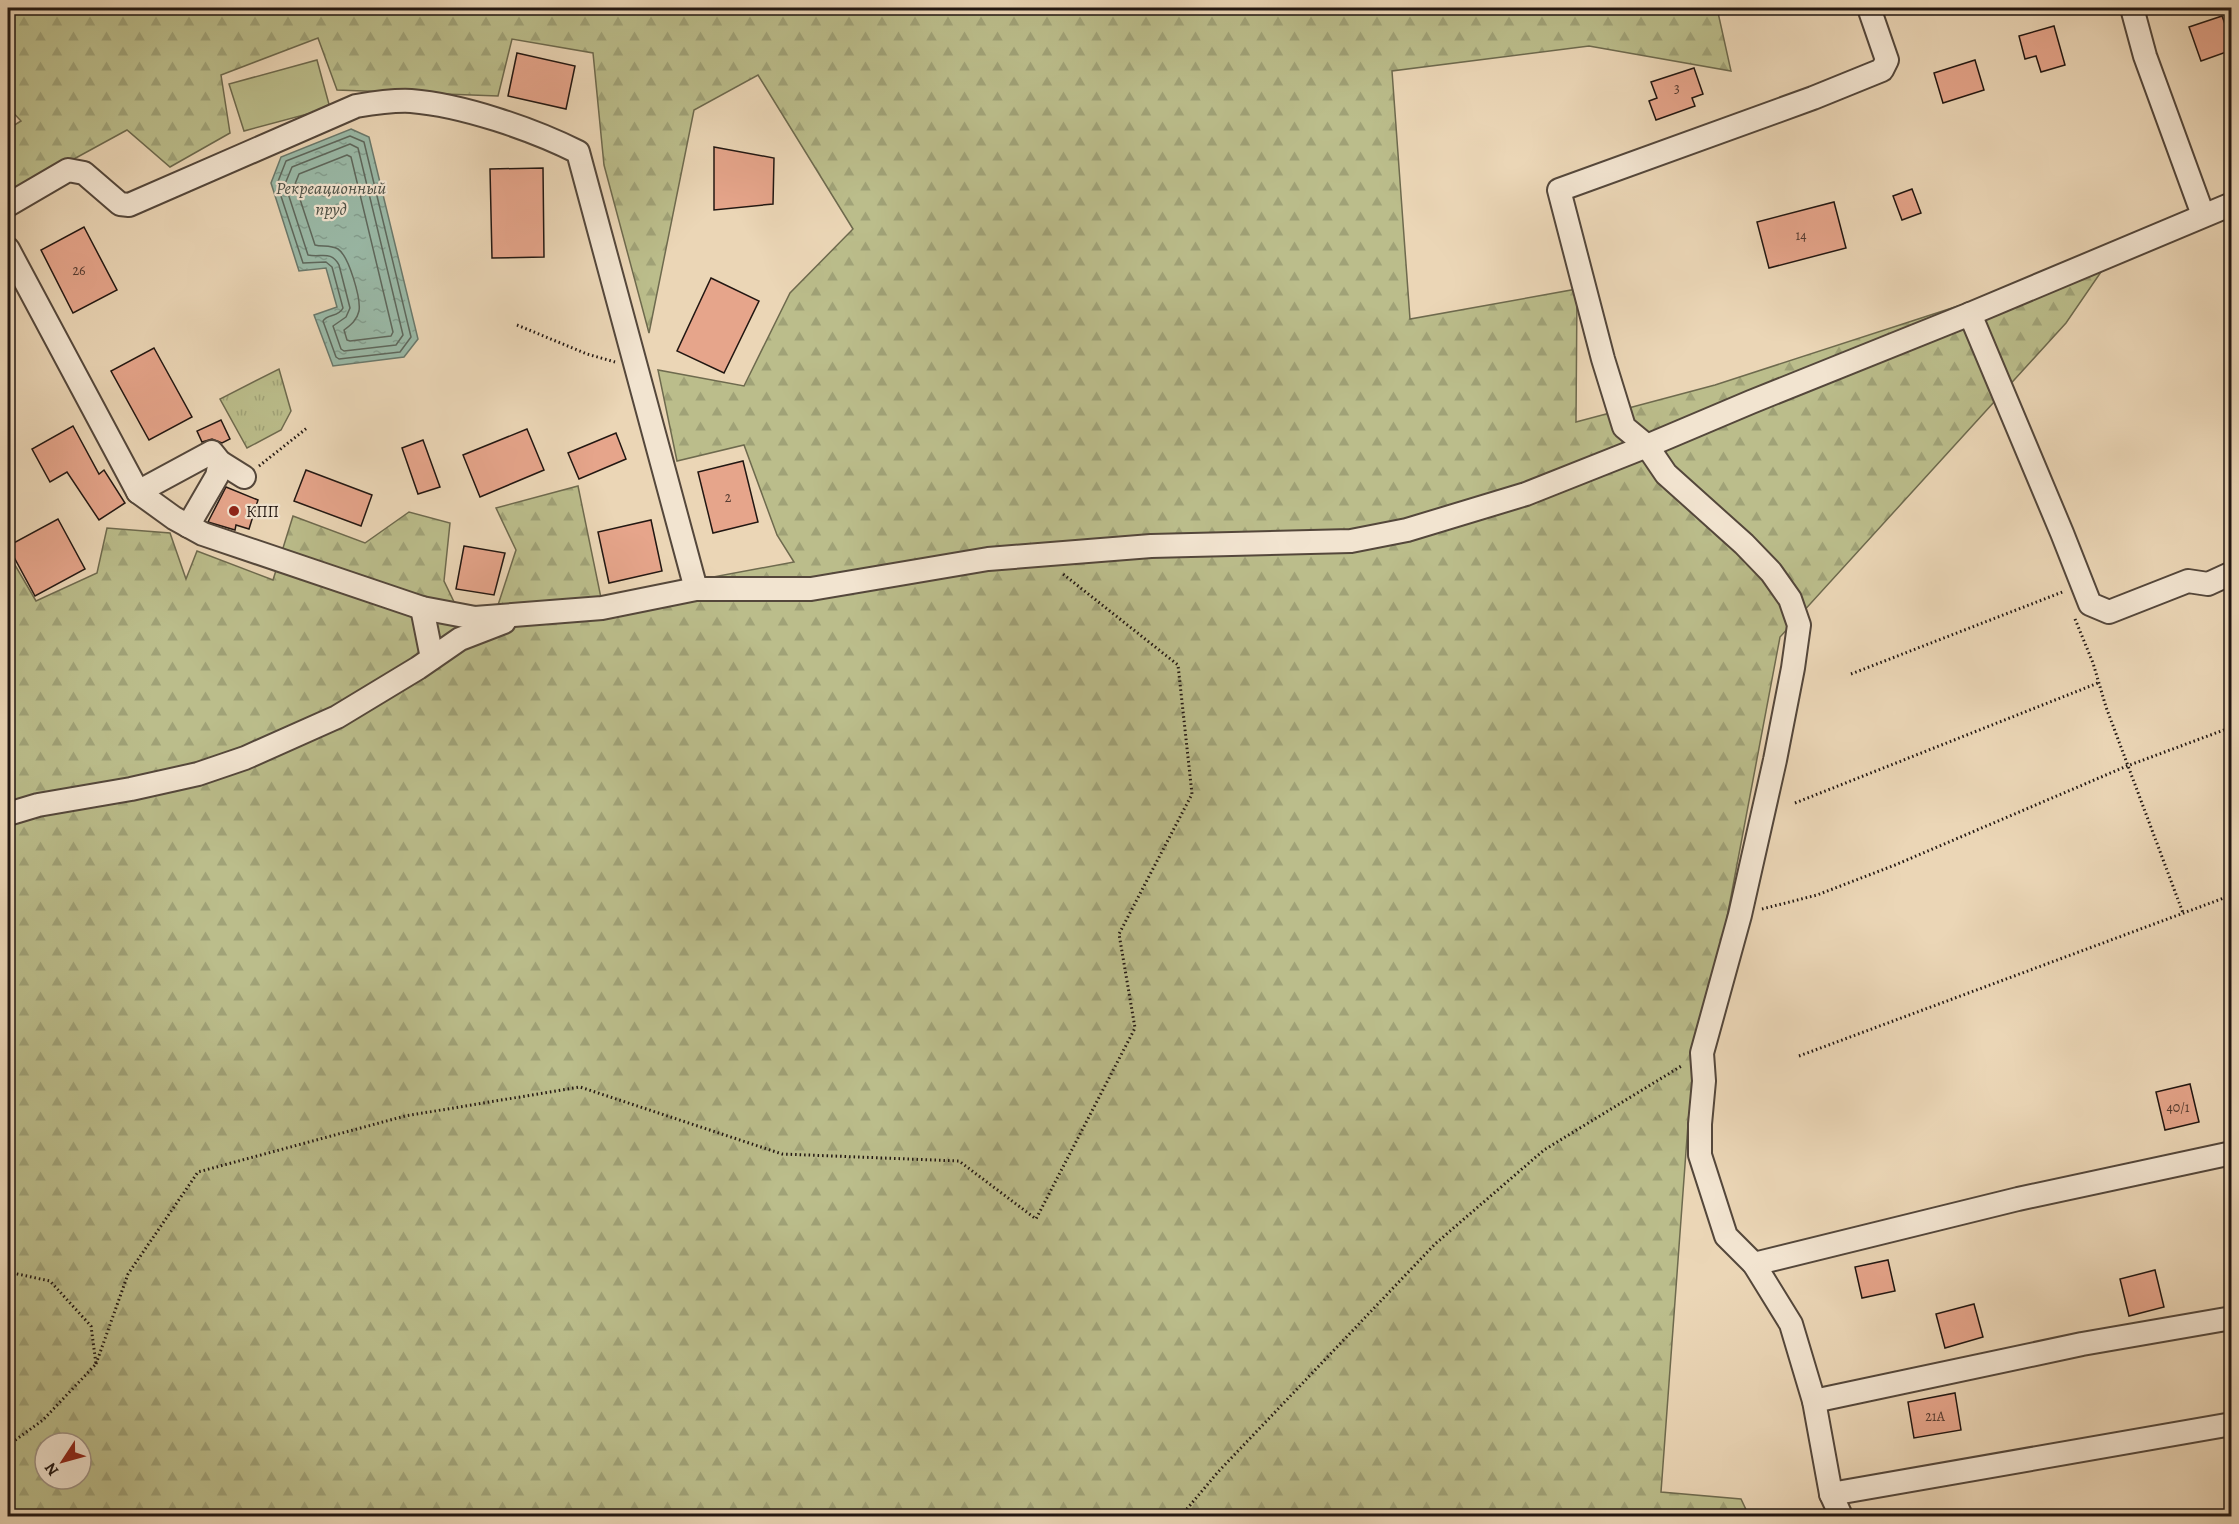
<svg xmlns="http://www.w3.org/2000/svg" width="2239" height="1524" viewBox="0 0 2239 1524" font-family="Alegreya,serif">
  <defs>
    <pattern id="forest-firs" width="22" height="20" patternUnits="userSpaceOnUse" patternTransform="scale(1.5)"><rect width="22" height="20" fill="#bbbd8b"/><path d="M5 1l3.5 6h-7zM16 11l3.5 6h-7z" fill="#a0a277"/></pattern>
    <pattern id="park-tufts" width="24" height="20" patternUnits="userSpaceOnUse" patternTransform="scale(1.5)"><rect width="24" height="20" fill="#bbbd8b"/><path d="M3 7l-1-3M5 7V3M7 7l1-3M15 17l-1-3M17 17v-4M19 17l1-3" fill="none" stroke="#a0a277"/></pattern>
    <pattern id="water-ripples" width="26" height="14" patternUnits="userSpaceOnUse" patternTransform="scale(1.5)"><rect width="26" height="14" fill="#9abaa8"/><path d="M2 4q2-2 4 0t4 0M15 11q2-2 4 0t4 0" fill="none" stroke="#849f90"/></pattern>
  </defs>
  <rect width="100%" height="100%" fill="#ebd6b6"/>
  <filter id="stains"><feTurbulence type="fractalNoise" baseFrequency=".00333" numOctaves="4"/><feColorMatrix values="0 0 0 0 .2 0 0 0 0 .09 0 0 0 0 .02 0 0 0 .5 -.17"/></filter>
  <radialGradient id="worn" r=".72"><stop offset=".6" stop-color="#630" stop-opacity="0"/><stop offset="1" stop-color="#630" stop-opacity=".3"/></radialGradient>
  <polygon fill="#bbbd8b" stroke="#6e6a4e" stroke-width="1.5" points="317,60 330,108 244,131 229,84"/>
  <path fill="url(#forest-firs)" stroke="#6e6a4e" stroke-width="1.5" fill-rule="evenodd" d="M8 8H1717L1731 71 1589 46 1392 71 1410 319 1577 289 1576 422 1715 385 2112 256 2066 323 1780 637 1688 1124 1661 1492 1741 1499 1749 1516H8V553L36 601 97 573 107 528 170 533 186 579 197 551 273 580 293 516 365 543 409 512 450 523 444 581 457 608 498 605 516 550 496 508 578 486 601 598 794 562 777 535 744 445 677 461 658 370 744 386 790 293 853 229 758 75 694 110 649 333 604 165 593 53 512 39 498 96 337 90 318 38 221 75 230 133 170 167 127 130 8 195V129L21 121 8 107ZM45 1443H81V1479H45Z"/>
  <polygon fill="url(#park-tufts)" stroke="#6e6a4e" stroke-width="1.5" points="279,369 291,411 281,430 247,448 220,399"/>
  <polygon fill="url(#water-ripples)" stroke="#6a796c" stroke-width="1.5" points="351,129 369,137 418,339 404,357 333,366 314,315 337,307 326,268 299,271 271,183 281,157"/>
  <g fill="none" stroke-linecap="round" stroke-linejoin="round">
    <g stroke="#5e685d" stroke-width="1.5">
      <path d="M350 136 364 142 411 337 400 352 339 359 336 357 323 321C327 314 339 317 343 308L332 267 326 262 303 263 277 184 286 161Z"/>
      <path d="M350 144 358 148 403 335 396 345 344 351 341 349 333 326 346 317 350 308 339 265C331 250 321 258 308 255L285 184 292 167Z"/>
      <path d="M347 155 351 157 393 332 391 336 350 341 347 340 344 330C351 325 357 320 359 311 361 299 349 256 338 249 330 245 322 247 315 245L295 184 299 174Z"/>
    </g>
  </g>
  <g fill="#e6a58b" stroke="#221712" stroke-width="1.5">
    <polygon points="2222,16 2232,43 2232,50 2201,61 2189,27"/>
    <polygon points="2054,26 2065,65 2041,72 2036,56 2025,59 2019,36"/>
    <polygon points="517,53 575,66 566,109 508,96"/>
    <polygon points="1975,60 1984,90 1943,103 1934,73"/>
    <polygon points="1694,68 1703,94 1692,98 1695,106 1656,120 1649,101 1657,98 1651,82"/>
    <polygon points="714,147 774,158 773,204 714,210"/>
    <polygon points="543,168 544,257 492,258 490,169"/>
    <polygon points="1912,189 1921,213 1902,220 1893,196"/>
    <polygon points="1834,202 1846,248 1769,268 1757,222"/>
    <polygon points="84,227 117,290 73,313 41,250"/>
    <polygon points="711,278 759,301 724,373 677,351"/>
    <polygon points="154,348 192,417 149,440 111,371"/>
    <polygon points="221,420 230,439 222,443 212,439 202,442 197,431"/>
    <polygon points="73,426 99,474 104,470 125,503 99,520 67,472 50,482 32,449"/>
    <polygon points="527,429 544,470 480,497 463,455"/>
    <polygon points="616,433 626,459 579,479 568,453"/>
    <polygon points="423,440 440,487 418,494 402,448"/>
    <polygon points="743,461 758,522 713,533 698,472"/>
    <polygon points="306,470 372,495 361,526 294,501"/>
    <polygon points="226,487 258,500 249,529 236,525 235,530 208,522"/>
    <polygon points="58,519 85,569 35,596 8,546"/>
    <polygon points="651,520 662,571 609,583 598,532"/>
    <polygon points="464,546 505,553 494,595 456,589"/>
    <polygon points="2190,1084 2199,1122 2165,1130 2156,1092"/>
    <polygon points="1888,1260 1895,1291 1862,1298 1855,1267"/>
    <polygon points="2155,1270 2164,1307 2129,1316 2120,1279"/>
    <polygon points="1974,1304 1983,1337 1945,1348 1936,1314"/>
    <polygon points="1955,1393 1961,1430 1914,1438 1908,1402"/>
  </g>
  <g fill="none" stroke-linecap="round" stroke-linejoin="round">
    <defs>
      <g id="minor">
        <polyline points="2132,8 2145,56 2203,215"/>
        <path d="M8 205 68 170 84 173 120 204 129 205 356 106C374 103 393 100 411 101 462 105 532 129 578 152L696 589"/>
        <polyline points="8,249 138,492 174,518 203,534 422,608 475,618 602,608 696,589 811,589 988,559 1151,546 1351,541 1407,530 1526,494 1647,446 1751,402 1970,314 2232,204"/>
        <polyline points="1970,314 2062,533 2090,604 2109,612 2188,581 2208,584 2232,573"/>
        <polyline points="138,492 212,452 220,462 244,477"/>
        <polyline points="188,526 217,476 220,462"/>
        <polyline points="422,608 432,658"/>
        <polyline points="8,814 38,805 131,789 198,774 245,758 337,717 418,668 460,639 504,622"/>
        <polyline points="1754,1264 2018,1199 2232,1153"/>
        <polyline points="1814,1401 2082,1344 2232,1318"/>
        <polyline points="1831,1494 2232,1424"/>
        <polyline points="1841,1516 1831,1494 1814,1401 1791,1324 1754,1264 1726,1236 1700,1155 1700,1124 1704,1081 1702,1053 1740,915 1775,760 1793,668 1799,625 1790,599 1771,572 1744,544 1666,474 1647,446 1624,427 1603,359 1559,190 1813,98 1882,70 1887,60 1869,8"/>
      </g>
    </defs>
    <use href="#minor" stroke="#54473b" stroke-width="26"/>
    <g stroke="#221712" stroke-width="3" stroke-dasharray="1.5 3" stroke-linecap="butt">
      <polyline points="517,325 587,354 615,362"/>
      <polyline points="259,466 307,428"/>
      <polyline points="2075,619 2093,663 2106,707 2183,913"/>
      <polyline points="1851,674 2065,591"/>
      <polyline points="1795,803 2098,683"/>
      <polyline points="1762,909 1817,895 1895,865 2127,766 2232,727"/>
      <polyline points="1799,1056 2232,895"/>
      <polyline points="8,1272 50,1281 91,1326 96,1364 43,1420 14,1441 8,1453"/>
      <polyline points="96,1364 128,1274 198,1172 405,1116 580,1087 782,1154 959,1161 1036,1219 1135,1028 1119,934 1192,794 1178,665 1063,574"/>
      <polyline points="1181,1516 1218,1472 1435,1244 1544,1150 1683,1065"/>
    </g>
    <use href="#minor" stroke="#f2e4d0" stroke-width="22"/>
  </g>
  <circle fill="#8f2418" stroke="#f2e4d0" stroke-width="2" cx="234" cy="511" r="6"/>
  <g text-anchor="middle" stroke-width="4.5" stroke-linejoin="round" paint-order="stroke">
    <g font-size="14" fill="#533a30">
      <text x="1677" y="93">3</text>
      <text x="1801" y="240">14</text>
      <text x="79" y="275">26</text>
      <text x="728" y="502">2</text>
      <text x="2178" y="1112">40/1</text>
      <text x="1935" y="1421">21А</text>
    </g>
    <g font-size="16" fill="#221712" stroke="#f2e4d0" text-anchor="start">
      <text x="246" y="517">КПП</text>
    </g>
    <g font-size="18" font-style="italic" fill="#4c5046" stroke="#f2e4d0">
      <text x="331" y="194">Рекреационный<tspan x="331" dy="21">пруд</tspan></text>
    </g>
  </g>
  <rect width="2239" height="1524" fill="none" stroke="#ebd6b6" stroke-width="30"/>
  <rect x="9" y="9" width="2221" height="1506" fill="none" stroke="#221712" stroke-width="3"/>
  <rect x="15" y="15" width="2209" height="1494" fill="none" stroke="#221712" stroke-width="1.5"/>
  <g transform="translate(63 1461) rotate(234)"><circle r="28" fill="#f2e4d0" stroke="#9f9284" stroke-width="1.5"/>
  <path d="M0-4.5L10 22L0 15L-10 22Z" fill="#8f2418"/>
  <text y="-9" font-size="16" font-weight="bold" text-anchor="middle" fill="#221712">N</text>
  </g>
  <rect width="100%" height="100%" filter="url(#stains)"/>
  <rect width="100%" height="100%" fill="url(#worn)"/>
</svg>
